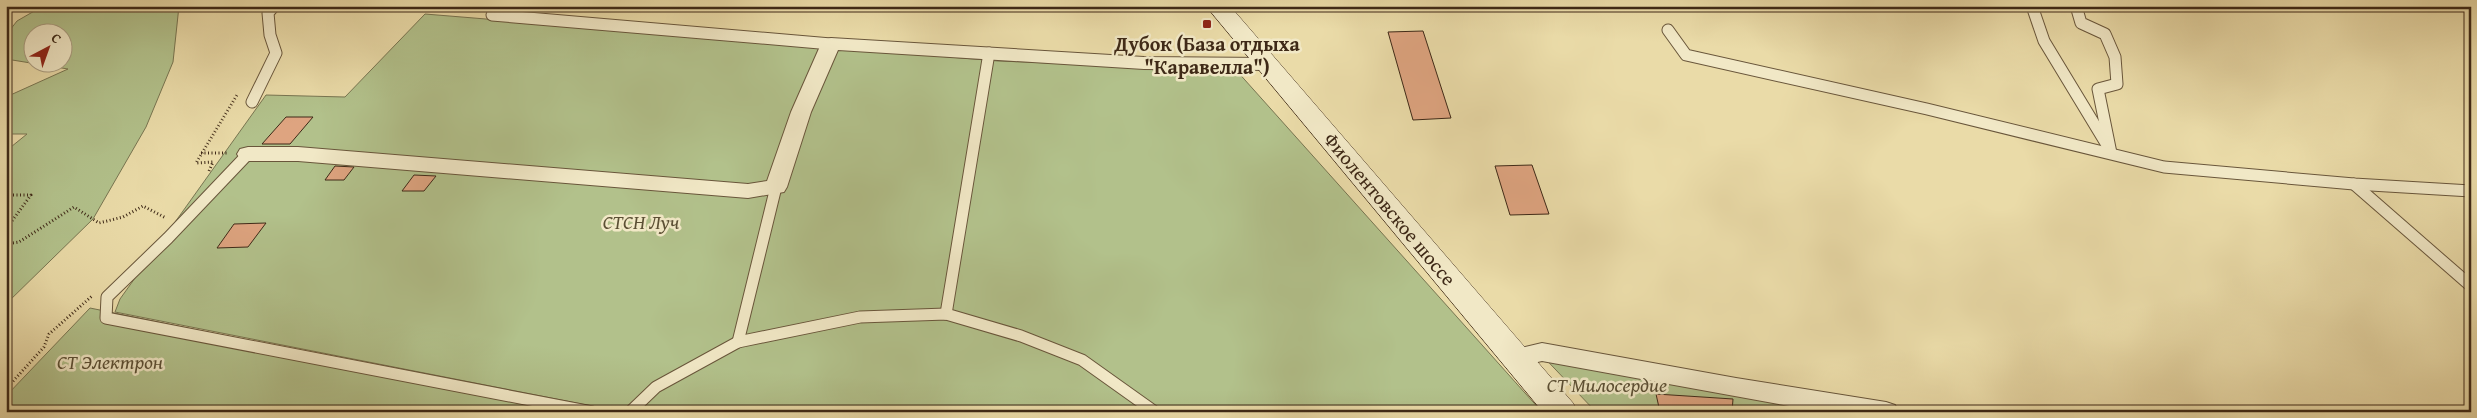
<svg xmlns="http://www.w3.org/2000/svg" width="2477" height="418" viewBox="0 0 2477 418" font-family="'Gentium Book Plus',serif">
  <rect width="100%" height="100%" fill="#eadba8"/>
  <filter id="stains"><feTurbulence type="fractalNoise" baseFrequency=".004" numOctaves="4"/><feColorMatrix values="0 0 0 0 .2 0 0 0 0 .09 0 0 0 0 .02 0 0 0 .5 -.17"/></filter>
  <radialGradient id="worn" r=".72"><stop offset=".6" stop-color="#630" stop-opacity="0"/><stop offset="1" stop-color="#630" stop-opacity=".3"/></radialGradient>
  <g fill="#b2c18b" stroke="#787551" fill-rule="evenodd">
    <path d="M43 6H179L173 62 146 127 93 219 6 304V151L27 134H6V97L68 69 6 59V35L17 21ZM32 32H62V62H32Z"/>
    <polygon points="425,14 998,61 1236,70 1542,412 622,412 115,312 120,299 266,95 345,97"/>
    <polygon points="90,308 597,412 6,412 6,396"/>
    <polygon points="1535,348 1930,412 1596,412"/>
  </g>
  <g fill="#dea480" stroke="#3e2917">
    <polygon points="1423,31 1451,118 1413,120 1388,32"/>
    <polygon points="286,117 313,117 290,144 262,144"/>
    <polygon points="1532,165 1549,214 1510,215 1495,166"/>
    <polygon points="335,166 354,167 344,180 325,180"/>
    <polygon points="414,175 436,176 424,191 402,191"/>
    <polygon points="266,223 248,247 217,248 234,224"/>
    <polygon points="1656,394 1733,399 1732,412 1660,412"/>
  </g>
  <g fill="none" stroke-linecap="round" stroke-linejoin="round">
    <defs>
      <g id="lane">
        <polyline points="2032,6 2044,41 2107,145"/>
        <polyline points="2076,6 2081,23 2105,34 2115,57 2117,84 2098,89 2111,153"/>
        <polyline points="492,15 831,44"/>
        <polyline points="1668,30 1686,55 1927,109 2164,167 2354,184 2471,191"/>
        <polyline points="252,102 276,53 270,35 268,13 274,6"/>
        <polyline points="248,154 168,238 107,297 106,318 592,412"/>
        <polyline points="2354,184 2471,286"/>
        <polyline points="946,314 989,53"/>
        <polyline points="738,342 776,187"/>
        <polyline points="630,412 656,387 738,342 860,317 946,314 1021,336 1082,360 1155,412"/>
      </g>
      <g id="street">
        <polygon points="831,38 1144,57 1268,58 1275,60 1278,64 1275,68 1268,70 1144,69 838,50 811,112 787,187 784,192 748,198 298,161 248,161 240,159 237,154 240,149 248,147 298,147 748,184 767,181 791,112 821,44 824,40"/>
        <polygon points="1542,343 1736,378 1886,402 1895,405 1899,412 1822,412 1542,361 1517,367 1508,365 1504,358 1508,351"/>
      </g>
      <polygon id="secondary" points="1206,6 1230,6 1573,403 1578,412 1543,412"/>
    </defs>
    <use href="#lane" stroke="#69563b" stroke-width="13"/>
    <use href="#street" stroke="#69563b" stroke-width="2"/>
    <use href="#secondary" stroke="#3e2917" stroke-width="1"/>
    <g stroke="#3e2917" stroke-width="3" stroke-dasharray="1 2.5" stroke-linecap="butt">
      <polyline points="201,153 227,153"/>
      <polyline points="209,171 213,162 196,163 237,95"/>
      <polyline points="6,195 31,195 6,229"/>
      <polyline points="6,244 19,242 74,207 99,223 123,217 143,206 166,218"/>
      <polyline points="6,389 44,347 49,334 92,296"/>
    </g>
    <use href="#lane" stroke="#f1e8c6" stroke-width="11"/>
    <use href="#street" fill="#f1e8c6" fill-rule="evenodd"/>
    <use href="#secondary" fill="#f1e8c6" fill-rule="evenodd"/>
  </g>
  <rect fill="#8f2418" stroke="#f1e8c6" stroke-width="2" x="1202" y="19" width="10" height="10" rx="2.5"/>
  <g text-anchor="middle" stroke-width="5" stroke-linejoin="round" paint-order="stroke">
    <g font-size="20" font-weight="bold" fill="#3e2917" stroke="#f1e8c6">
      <text x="1207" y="51">Дубок (База отдыха<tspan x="1207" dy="23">"Каравелла")</tspan></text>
    </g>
    <g font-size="20" fill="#3e2917" stroke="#f1e8c6">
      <text transform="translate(1390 209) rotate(50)" y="7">Фиолентовское шоссе</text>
    </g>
    <g font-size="20" font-style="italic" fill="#5b4f34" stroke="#f1e8c6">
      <text x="641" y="229">СТСН Луч</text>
      <text x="110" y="369">СТ Электрон</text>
      <text x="1607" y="392">СТ Милосердие</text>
    </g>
  </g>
  <rect width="2477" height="418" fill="none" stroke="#eadba8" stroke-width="25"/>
  <rect x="8" y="8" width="2462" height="403" fill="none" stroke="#3e2917" stroke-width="2.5"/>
  <rect x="12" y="12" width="2452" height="393" fill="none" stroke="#3e2917"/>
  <g transform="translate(48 48) rotate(41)"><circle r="24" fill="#f1e8c6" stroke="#a99c80"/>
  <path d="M0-4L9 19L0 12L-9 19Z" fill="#8f2418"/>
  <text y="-8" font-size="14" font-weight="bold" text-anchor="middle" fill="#3e2917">С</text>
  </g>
  <rect width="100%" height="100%" filter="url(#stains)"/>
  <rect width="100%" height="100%" fill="url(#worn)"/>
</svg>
